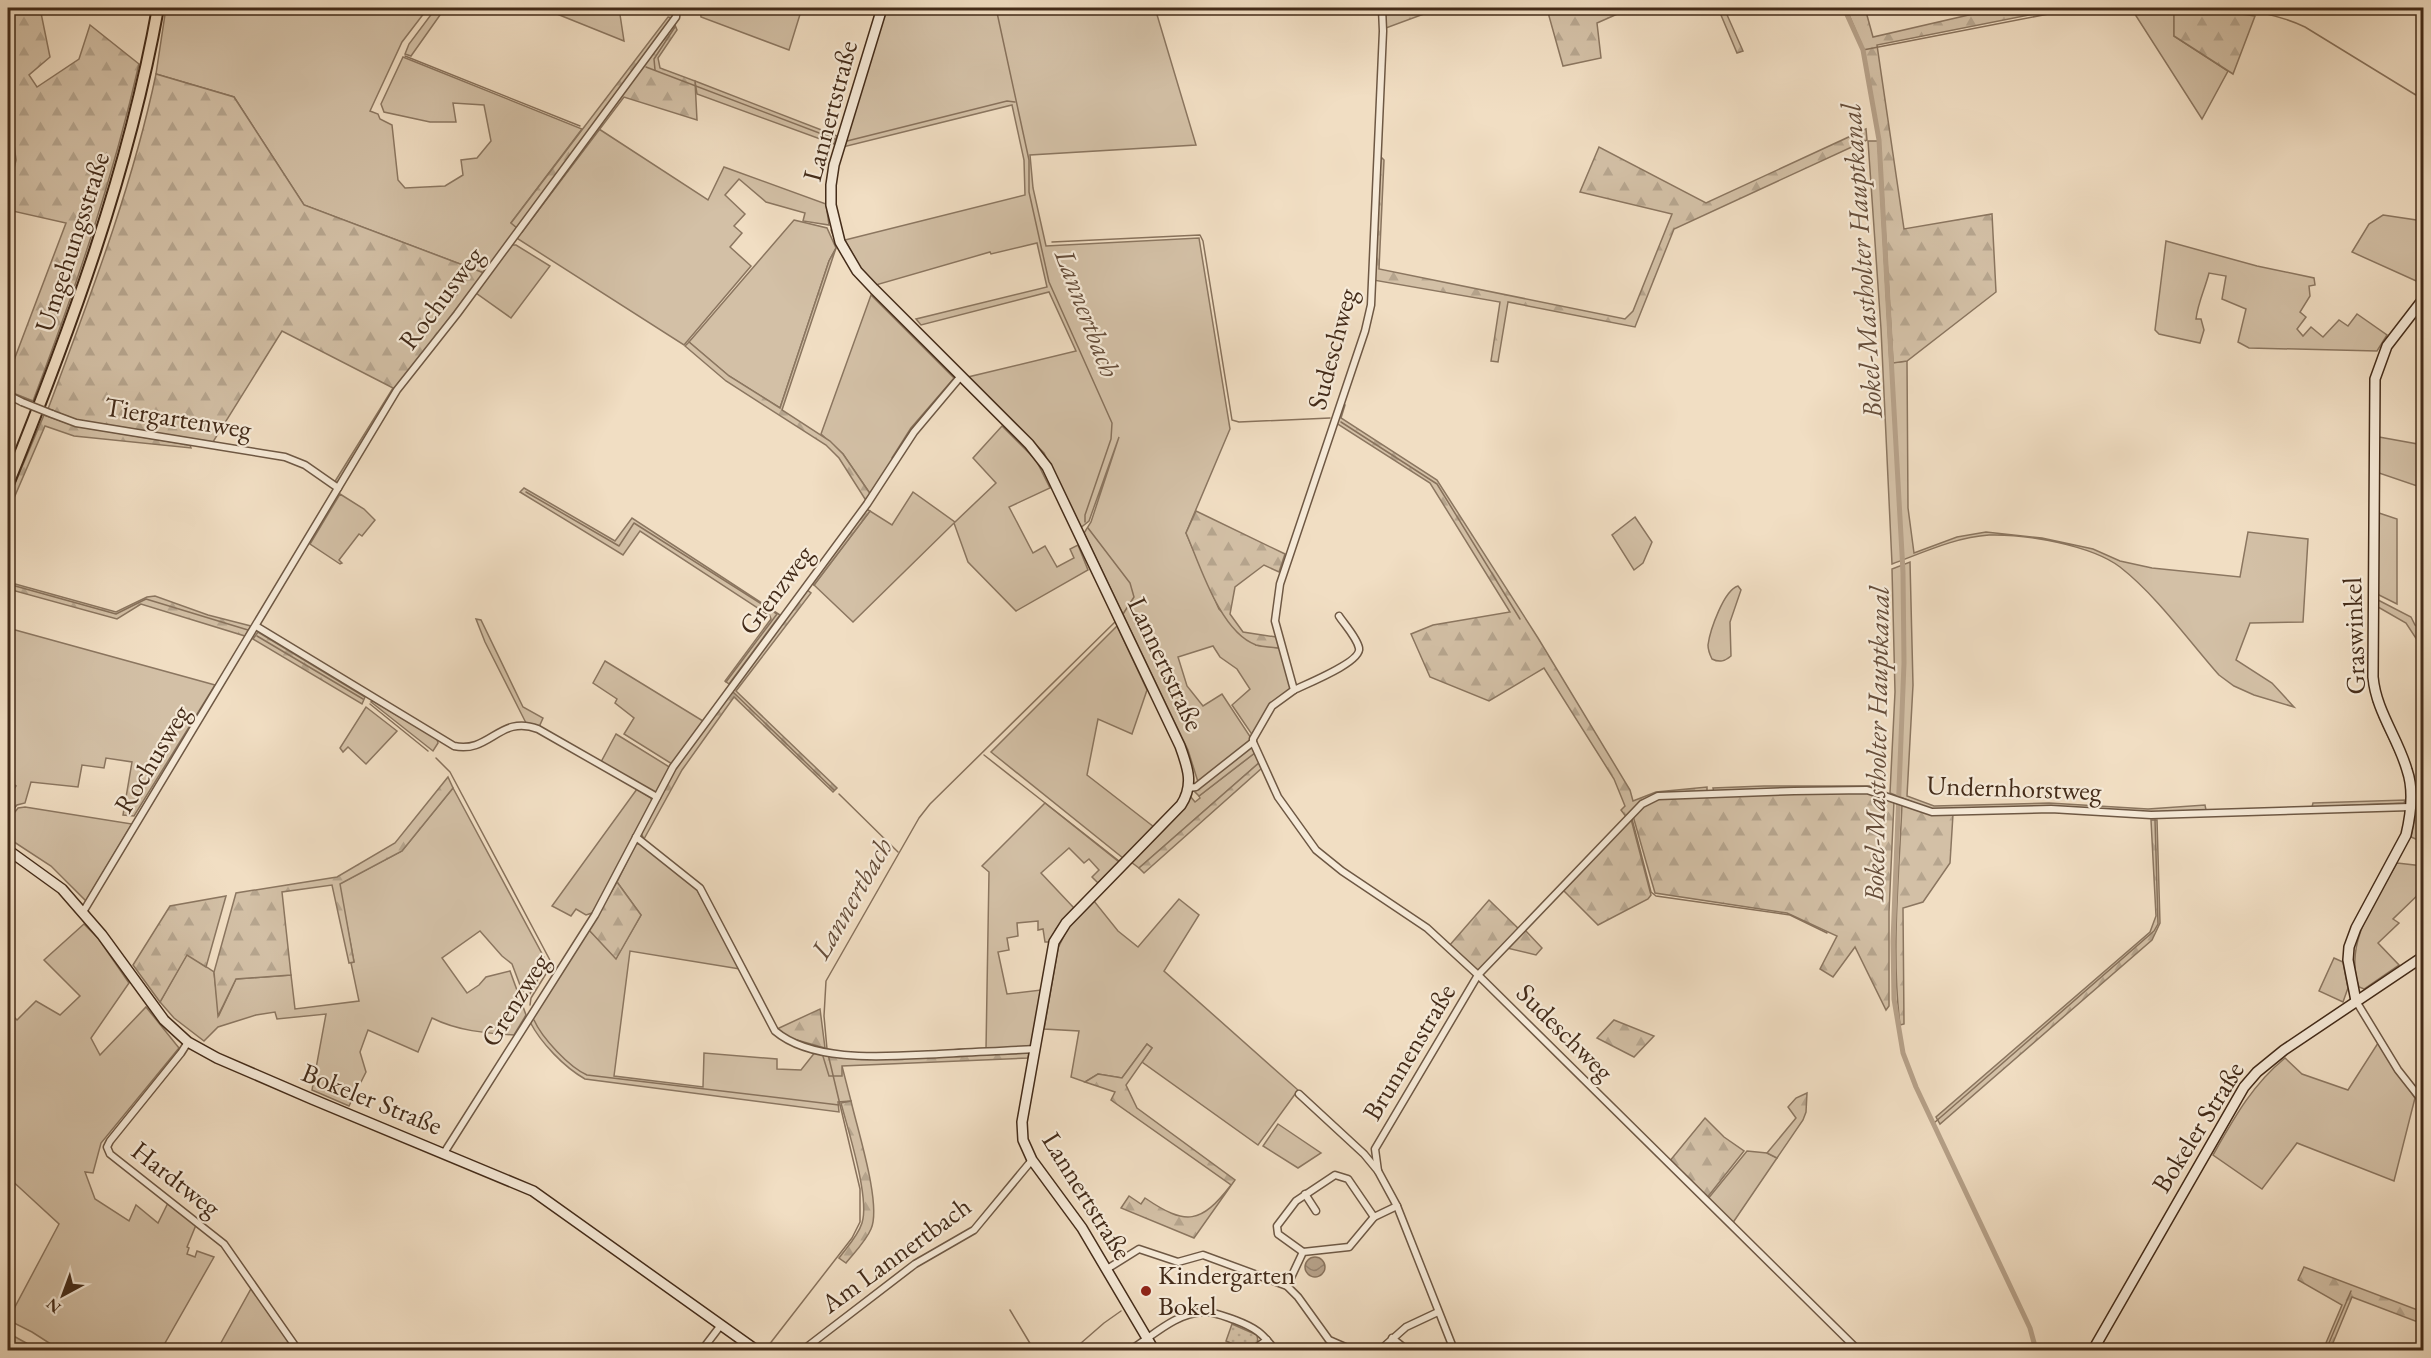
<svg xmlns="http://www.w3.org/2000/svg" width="2431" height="1358" viewBox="0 0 2431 1358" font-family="'EB Garamond',serif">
  <defs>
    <pattern id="forest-firs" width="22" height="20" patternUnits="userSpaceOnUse" patternTransform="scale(1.5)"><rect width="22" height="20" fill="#d3c0a6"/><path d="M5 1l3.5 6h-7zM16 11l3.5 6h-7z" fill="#b6a58e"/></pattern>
    <pattern id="park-dots" width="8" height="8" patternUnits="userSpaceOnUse" patternTransform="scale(1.5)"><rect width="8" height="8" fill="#d3c0a6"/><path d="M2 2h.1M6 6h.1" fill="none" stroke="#b6a58e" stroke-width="1.8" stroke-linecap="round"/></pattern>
    <pattern id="water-waves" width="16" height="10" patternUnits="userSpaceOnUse" patternTransform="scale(1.5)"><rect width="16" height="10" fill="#b6a189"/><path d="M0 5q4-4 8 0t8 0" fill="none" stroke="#96836f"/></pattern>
  </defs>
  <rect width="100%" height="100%" fill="#f1dec3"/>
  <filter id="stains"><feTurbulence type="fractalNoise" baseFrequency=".00333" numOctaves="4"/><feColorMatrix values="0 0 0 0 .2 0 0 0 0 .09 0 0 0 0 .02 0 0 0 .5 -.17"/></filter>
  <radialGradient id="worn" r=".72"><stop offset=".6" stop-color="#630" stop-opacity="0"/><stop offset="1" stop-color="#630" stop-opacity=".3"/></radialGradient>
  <g fill="#d3c0a6" stroke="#8b7660" stroke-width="1.5">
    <polygon points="166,8 428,8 402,42 370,111 378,114 380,119 392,125 398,180 405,188 445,186 463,175 461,160 477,158 491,141 484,105 453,103 456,122 430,122 384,112 381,104 403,57 582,129 511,223 517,228 484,273 304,205 234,97 156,74"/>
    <polygon points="436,8 445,8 411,56 405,54 409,44"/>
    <polygon points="542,8 619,8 624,41"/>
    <polygon points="700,8 802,8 789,50 701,17"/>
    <polygon points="887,8 1155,8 1196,145 1030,155 1033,188 1046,246 1199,238 1230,429 1186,533 1219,609 1256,645 1279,648 1292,687 1280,697 1253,736 1232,705 1250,689 1237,669 1220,657 1213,646 1178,657 1187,686 1203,706 1222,694 1251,738 1245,747 1198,782 1188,750 1084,533 1091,522 1119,437 1089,521 1079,529 1079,523 1044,453 968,377 1076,351 1049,292 921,325 916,319 1047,287 1037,243 991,254 990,252 876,285 861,269 845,240 1025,195 1024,160 1012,105 843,147"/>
    <polygon points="2131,8 2174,8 2174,36 2228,71 2202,119"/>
    <polygon points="695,81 837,136 834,144 697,94"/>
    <polygon points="599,129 708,200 724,167 826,204 829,225 803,221 805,213 766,202 739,179 725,195 745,214 734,226 742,233 730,247 751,266 684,345 515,237 519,230 522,232"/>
    <path d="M1868 141H1878L1890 363 1907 361 1908 508 1914 553 1957 537 1986 532 2042 538 2093 549 2120 561 2152 568 2240 577 2248 532 2308 539 2303 622 2250 623 2236 660 2272 683 2294 707 2254 695 2234 686 2219 675C2189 641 2156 595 2120 567 2091 545 2025 534 1989 535 1956 537 1922 553 1892 564L1881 329Z"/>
    <polygon points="2383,215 2423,221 2423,284 2352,252 2369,224"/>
    <polygon points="794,220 827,228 836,248 829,261 780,408 729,376 689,342"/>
    <path d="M2166 241 2257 266 2314 278 2315 285 2309 286 2310 296 2300 312 2306 317 2297 329 2303 336 2311 327 2323 337 2339 320 2348 326 2357 314 2387 335 2377 351 2249 348 2238 342 2246 309 2222 299 2226 276 2209 273C2205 289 2198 302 2196 319H2201L2204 330 2200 343 2159 334 2155 330Z"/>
    <polygon points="512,245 516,245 550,266 511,318 476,293"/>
    <polygon points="871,295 956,380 871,495 843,454 821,434"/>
    <polygon points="393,388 395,389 339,482 334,483"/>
    <polygon points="1002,426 1036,460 1050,488 1009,507 1033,553 1045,546 1057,567 1074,558 1070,549 1078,545 1088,570 1016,611 968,562 954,523 853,622 814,585 870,511 892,525 913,492 955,522 996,483 973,458"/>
    <polygon points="2379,437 2423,445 2423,488 2379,473"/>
    <polygon points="524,488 615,541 632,518 780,615 729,684 725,681 771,619 770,616 640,531 623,555 520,492"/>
    <polygon points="340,494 364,509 375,520 362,536 359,534 339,560 342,563 340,564 310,544"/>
    <polygon points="2379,513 2397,519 2397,604 2377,594"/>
    <polygon points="1635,517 1652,542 1643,563 1634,570 1612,535"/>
    <polygon points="1910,562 1913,685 1907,796 1934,806 2049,803 2148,809 2205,805 2206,810 2151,812 1932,810 1890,793 1895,692 1892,569"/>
    <path d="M1738 586 1741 590 1730 622 1731 656C1725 661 1720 663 1712 659 1710 655 1708 650 1708 645 1710 630 1724 590 1738 586Z"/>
    <polygon points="2378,600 2411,617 2415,625 2423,631 2423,649 2406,623 2378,607"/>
    <polygon points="476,619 481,620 523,707 543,718 539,727 526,723 485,642"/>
    <polygon points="1117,626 1147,690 1132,734 1098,719 1087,775 1154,827 1123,858 991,752"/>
    <polygon points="8,628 215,685 134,816 123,815 132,762 106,758 104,768 82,765 78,787 31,782 25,803 17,805 8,816 8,799 16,786 8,779"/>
    <polygon points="605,661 703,721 672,764 624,734 634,718 615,703 617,699 593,683"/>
    <polygon points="373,701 437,739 438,743 433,751 371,702"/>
    <polygon points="366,707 397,731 366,764 348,747 343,752 340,748"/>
    <polygon points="616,734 671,768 658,792 654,794 601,762"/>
    <polygon points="1256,752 1260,762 1139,868 1131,862 1190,796 1195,802 1200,798 1199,796"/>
    <polygon points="2415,781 2423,785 2423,842 2411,837 2416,809"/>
    <polygon points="1764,786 1880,786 1880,790 1714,793 1713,788"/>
    <path d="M453 788 547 963 526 1001 512 964 502 956 480 931 442 958 467 993 479 985 486 977 510 971 526 1015 514 1035C485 1033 458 1031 432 1018L418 1052 368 1030 360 1052 366 1072 349 1106 312 1090 326 1014 277 1019 275 1012 256 1015 218 1027 204 1041 174 1018 160 1002 187 954 214 972 219 1015 236 979 291 975 295 1009 359 1001 351 963 354 962 339 884 402 851Z"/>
    <polygon points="637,789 651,798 652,802 610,884 592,913 586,915 576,909 571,916 552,906"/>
    <polygon points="2405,800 2404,803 2312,807 2313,803"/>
    <polygon points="1045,803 1119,862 1098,883 1092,877 1099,870 1089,859 1084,863 1069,848 1041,873 1074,908 1056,929 1050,942 1045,942 1043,929 1038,930 1038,921 1017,923 1018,936 1007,938 1009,950 998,952 1007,994 1041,990 1031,1046 986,1049 989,872 982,866"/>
    <polygon points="25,807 132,824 86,901 51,866 8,838 8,821 18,808"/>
    <path d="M636 844H641L697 890 740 969 630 951 614 1076 703 1087 704 1053 777 1059V1069L801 1070 816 1051 842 1066 851 1101 838 1102 839 1112 585 1079C564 1067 541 1043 530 1022L589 930 616 958 641 915 617 882Z"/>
    <path d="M2397 863 2423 866V890L2393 919 2399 923 2378 943 2399 965 2364 989 2359 987C2343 942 2376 901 2397 863Z"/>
    <polygon points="1179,899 1199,915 1164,971 1298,1090 1258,1145 1142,1062 1152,1048 1147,1044 1122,1078 1098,1074 1085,1082 1071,1077 1079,1031 1044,1029 1058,948 1069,926 1094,901 1118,931 1138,947"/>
    <polygon points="84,924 98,938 129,983 91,1038 100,1055 146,1007 179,1048 101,1143 93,1173 85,1172 95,1199 129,1221 136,1205 158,1223 168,1203 196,1225 187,1247 189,1248 187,1254 195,1257 197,1251 214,1257 161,1350 60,1350 32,1332 8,1320 59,1224 8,1177 8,1011 17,1020 36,1001 60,1015 80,996 44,960"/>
    <polygon points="2334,958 2343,962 2348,988 2343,1002 2319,991"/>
    <path d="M2378 1043 2415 1098 2394 1181 2297 1143 2262 1189 2213 1155C2234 1118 2252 1085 2285 1058L2302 1074 2348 1090Z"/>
    <polygon points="1278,1124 1321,1153 1298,1168 1263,1146"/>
    <polygon points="1747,1151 1767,1153 1777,1158 1732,1224 1707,1200"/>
    <polygon points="252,1287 296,1350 217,1350"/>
    <polygon points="8,1333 39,1350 8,1350"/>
  </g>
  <g fill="url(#forest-firs)" stroke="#8b7660" stroke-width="1.5">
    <path d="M8 8H40L50 57 29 75 37 87 79 59 90 25 139 64C113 179 75 290 33 401L8 391V376L66 223 8 210V194L16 160 8 97Z"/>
    <polygon points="1384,8 1440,8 1386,28"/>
    <polygon points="1557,8 1631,8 1597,23 1601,58 1563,66 1547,9"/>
    <polygon points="1718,8 1724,8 1743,51 1737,53"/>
    <polygon points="1846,8 1865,8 1873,37 1999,8 2064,8 1877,45 1904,229 1992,214 1996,292 1907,361 1893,363 1880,141 1864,50"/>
    <polygon points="2174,8 2199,8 2255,16 2233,74 2174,36"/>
    <polygon points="668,17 672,18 677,30 658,58 660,68 695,81 697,120 624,97 522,232 511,223"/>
    <path d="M156 74 234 97 304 205 484 273 395 389 282 331 213 442 77 420 48 409C89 299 132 189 156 74Z"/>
    <polygon points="1866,129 1867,140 1674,229 1635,327 1508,302 1498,362 1491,361 1500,302 1373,280 1381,157 1384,160 1379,269 1625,319 1633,311 1672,214 1580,192 1599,147 1706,203"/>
    <polygon points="836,248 782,410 830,441 843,454 871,495 865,499 839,458 826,445 726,381 685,346 689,342 729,376 780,408 829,261"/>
    <polygon points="1342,404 1345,405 1341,418 1437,480 1538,638 1630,790 1633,801 1656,792 1707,787 1707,792 1657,795 1627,818 1621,810 1625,806 1614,779 1544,668 1489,701 1430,677 1411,634 1433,625 1510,612 1430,483 1336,423"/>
    <polygon points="44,415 75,426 190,445 191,448 74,436 45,426 8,512 8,500"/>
    <polygon points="865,508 870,511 814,585 811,582"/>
    <path d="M1196 511 1285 554 1279 572 1264 565 1235 587 1230 614 1243 632 1276 637 1279 648C1272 647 1263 647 1256 645 1220 632 1200 565 1186 533Z"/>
    <polygon points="8,582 116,612 147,597 155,596 208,615 251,626 245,636 141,604 117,619 8,589"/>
    <polygon points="806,589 811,593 736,691 837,788 833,792 734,697 682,770 644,839 641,833 675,768"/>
    <polygon points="258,632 365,697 362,704 253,639"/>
    <polygon points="1250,747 1255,749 1256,752 1199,796 1194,791 1198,788"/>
    <polygon points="1260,762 1262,768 1144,873 1139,868"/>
    <polygon points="448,777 453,788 402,851 340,884 354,962 349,963 332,885 282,892 291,975 236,979 218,1016 214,972 236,893 337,877 395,843"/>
    <polygon points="1867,792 1894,801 1889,912 1889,1006 1886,1010 1855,947 1833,977 1820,969 1837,936 1787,913 1655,893 1633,816 1643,805 1658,798"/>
    <path d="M1902 804 1953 814 1950 863 1923 902 1903 908 1904 1024 1900 1025C1891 952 1899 877 1902 804Z"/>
    <polygon points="1631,819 1651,895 1648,899 1598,925 1562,889"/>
    <polygon points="2151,820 2157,820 2160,923 2152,940 1940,1124 1936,1117 2150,932 2156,916"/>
    <polygon points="617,882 641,915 616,959 589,930"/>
    <polygon points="226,896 206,967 187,955 160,1002 133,965 170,906"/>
    <polygon points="1489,900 1521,931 1524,929 1542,948 1536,955 1503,947 1478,974 1449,946"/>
    <polygon points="820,1009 825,1048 786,1037 777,1029"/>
    <polygon points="1614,1020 1654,1036 1634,1057 1597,1038"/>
    <path d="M1147 1044 1152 1048 1126 1085 1137 1108 1235 1180 1194 1238 1121 1208 1129 1196 1141 1204 1145 1198C1186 1226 1201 1224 1231 1185L1111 1100 1115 1092 1085 1082 1098 1074 1122 1078Z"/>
    <polygon points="822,1053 841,1058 913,1058 1029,1053 1028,1058 842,1066 842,1076 829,1076"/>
    <polygon points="1807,1093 1806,1112 1803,1120 1777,1158 1767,1153 1796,1118 1788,1107 1796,1098"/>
    <path d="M851 1101C857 1128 882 1205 871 1229 866 1241 854 1253 846 1263L839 1258C847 1247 858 1236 862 1223 870 1198 848 1130 841 1103Z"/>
    <polygon points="1705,1118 1724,1137 1744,1151 1706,1199 1669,1162"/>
    <polygon points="2304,1267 2423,1312 2423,1324 2352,1297 2330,1350 2323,1350 2342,1305 2298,1280"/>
  </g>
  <polygon fill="url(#park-dots)" stroke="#8b7660" stroke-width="1.5" points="1232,1324 1257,1335 1258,1342 1247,1350 1226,1341"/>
  <circle fill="url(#water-waves)" stroke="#88725c" stroke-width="1.5" cx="1315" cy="1267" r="10"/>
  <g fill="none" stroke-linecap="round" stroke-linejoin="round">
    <g stroke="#88725c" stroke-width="1.5">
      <polyline points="671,8 673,15"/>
      <polyline points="996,8 1029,160 1029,192 1049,282 1112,423 1111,439 1085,515 1085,522"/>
      <path d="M2227 8C2254 11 2280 15 2305 27L2424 100"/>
      <polyline points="1863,50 2079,8"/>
      <polyline points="405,56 580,126"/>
      <polyline points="646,67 835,139"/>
      <polyline points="655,70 654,59 675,27"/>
      <polyline points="847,141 1007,101 1015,102"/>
      <polyline points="831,230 835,240"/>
      <polyline points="1052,242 1200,235 1203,241 1232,420 1239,422 1330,418"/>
      <polyline points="857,278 955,377 911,428 892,458"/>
      <polyline points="962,384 996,417"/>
      <polyline points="1341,422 1437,484 1520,619"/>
      <polyline points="526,492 619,546 634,523 777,614 726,682"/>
      <polyline points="1088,528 1130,583 1134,597 1123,614"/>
      <polyline points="8,584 116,614 146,599 248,630"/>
      <polyline points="1100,588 1115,621"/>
      <polyline points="257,636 363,699"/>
      <polyline points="733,692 834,790"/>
      <polyline points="2373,702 2378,712"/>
      <polyline points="370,704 428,751"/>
      <polyline points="2379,717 2397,756"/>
      <polyline points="984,755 1119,861"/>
      <polyline points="436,758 450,772 552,964 531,998 530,1005"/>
      <polyline points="839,794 898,852"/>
      <polyline points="1632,819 1651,892 1656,896 1790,915 1827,933"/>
      <path d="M534 1020C542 1038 569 1067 587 1075L839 1105"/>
      <polyline points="827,1049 824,1016 826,981 919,818 930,804 1116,621"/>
      <polyline points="1934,1123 2154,931 2158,924 2155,820"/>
      <polyline points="1010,1310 1034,1350"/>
      <polyline points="765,1350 852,1238 860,1222 860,1189 828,1054"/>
      <polyline points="1073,1350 1104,1323 1121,1311"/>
      <polyline points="2326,1350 2351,1291"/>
    </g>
    <polyline stroke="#b6a189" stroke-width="5" points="1844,8 1863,50 1879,140 1903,572 1904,663 1893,941 1894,999 1903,1053 1916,1087 2030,1328 2036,1350"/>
    <defs>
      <g id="street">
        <polyline points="8,395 22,402"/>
        <polyline points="52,414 76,423 285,457 305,465 338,488"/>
        <path d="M256 626 454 746C490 754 500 714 538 729L657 797"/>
        <path d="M1294 690C1306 684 1362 662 1359 648 1357 638 1345 625 1339 616"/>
        <polyline points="1253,742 1278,797 1316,850 1342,871 1427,928 1478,975 1858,1350"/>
        <polyline points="1189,788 1196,787 1253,742 1253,739 1272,706 1294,690 1275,621 1280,584 1365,331 1371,305 1383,31 1382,8"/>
        <path d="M636 837 700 888 775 1031C814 1064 890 1056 939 1054 971 1052 1003 1051 1035 1049"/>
        <polyline points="83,912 397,390 457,314 676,17 677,8"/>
        <polyline points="2356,1001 2398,1070 2424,1103"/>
        <polyline points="188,1042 181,1053 110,1141 107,1147 110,1154 224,1244 298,1350"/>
        <polyline points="1299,1094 1364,1154 1378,1171 1397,1206 1454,1350"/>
        <polyline points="444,1153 595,915 673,767 867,504 914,432 961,376"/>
        <polyline points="1378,1171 1375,1149 1478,975 1642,804 1658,796 1794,791 1867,790 1932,812 2051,809 2151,815 2410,807"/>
        <polyline points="1305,1194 1316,1211"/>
        <polyline points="1303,1252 1278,1234 1277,1226 1296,1201 1335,1175 1348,1179 1374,1217 1397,1206"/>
        <polyline points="1107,1269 1139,1249 1178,1262 1203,1255 1287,1286 1298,1297 1329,1340 1352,1350"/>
        <polyline points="1287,1286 1303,1252 1349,1247 1374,1217"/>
        <polyline points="1392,1338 1407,1350"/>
        <polyline points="702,1350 721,1325"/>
        <polyline points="803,1350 915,1264 974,1230 1032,1160"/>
        <path d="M1130 1350C1153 1336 1175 1313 1204 1312 1213 1311 1226 1317 1235 1320 1256 1328 1262 1333 1275 1350"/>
        <polyline points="1253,1350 1267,1340"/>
        <polyline points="1380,1350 1406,1327 1438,1312"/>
      </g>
      <g id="secondary">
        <path d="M882 8 834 165 831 185V205L840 242 857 271 874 289 1029 444 1047 467 1180 746C1188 768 1194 785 1181 805L1066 923 1054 942 1022 1122 1023 1140 1032 1160 1082 1228 1154 1350"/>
        <polyline points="8,850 62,889 102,935 164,1020 188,1042 217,1058 312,1099 533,1191 756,1350"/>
        <path d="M2356 1001 2348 960 2349 947 2356 928 2406 835C2411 814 2414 790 2407 770 2398 738 2376 711 2373 677L2375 379 2387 346 2424 298"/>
        <polyline points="2093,1350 2244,1087 2257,1072 2284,1050 2424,956"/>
      </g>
      <path id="primary" d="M8 484C71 328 128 174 158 8"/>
    </defs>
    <use href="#street" stroke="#6e5844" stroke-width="9"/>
    <use href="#secondary" stroke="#432b19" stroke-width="12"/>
    <use href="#primary" stroke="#432b19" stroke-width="14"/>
    <use href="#street" stroke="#f6ead8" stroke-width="6"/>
    <use href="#secondary" stroke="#f6ead8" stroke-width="9"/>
    <use href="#primary" stroke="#f1dec3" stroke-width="10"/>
    <defs>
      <polyline id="street-bridge" points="22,402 52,414"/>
    </defs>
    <use href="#street-bridge" stroke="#6e5844" stroke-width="9" stroke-linecap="butt"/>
    <use href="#street-bridge" stroke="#f6ead8" stroke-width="6"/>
  </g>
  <circle fill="#8f2418" stroke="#f6ead8" stroke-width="2" cx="1146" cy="1291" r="6"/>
  <g text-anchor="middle" stroke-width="4.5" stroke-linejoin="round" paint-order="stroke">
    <g font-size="27" fill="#432b19" stroke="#f6ead8">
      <text transform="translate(830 111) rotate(-75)" y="9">Lannertstraße</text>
      <text transform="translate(72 242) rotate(-72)" y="9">Umgehungsstraße</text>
      <text transform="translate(441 298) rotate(-53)" y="9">Rochusweg</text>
      <text transform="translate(1332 349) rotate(-75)" y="9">Sudeschweg</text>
      <text transform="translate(178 418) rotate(9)" y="9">Tiergartenweg</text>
      <text transform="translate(776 590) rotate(-53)" y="9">Grenzweg</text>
      <text transform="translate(2354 636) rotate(-92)" y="9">Graswinkel</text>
      <text transform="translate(1166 664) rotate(65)" y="9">Lannertstraße</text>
      <text transform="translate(152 759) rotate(-59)" y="9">Rochusweg</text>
      <text transform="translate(2014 788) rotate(2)" y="9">Undernhorstweg</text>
      <text transform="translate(515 1000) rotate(-58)" y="9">Grenzweg</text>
      <text transform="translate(1565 1032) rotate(45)" y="9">Sudeschweg</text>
      <text transform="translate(1409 1052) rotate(-59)" y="9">Brunnenstraße</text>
      <text transform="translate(372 1099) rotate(22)" y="9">Bokeler Straße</text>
      <text transform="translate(2198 1127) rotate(-58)" y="9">Bokeler Straße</text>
      <text transform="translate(176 1179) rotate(38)" y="9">Hardtweg</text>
      <text transform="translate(1087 1196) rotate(58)" y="9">Lannertstraße</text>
      <text transform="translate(896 1255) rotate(-36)" y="9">Am Lannertbach</text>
    </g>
    <g font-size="27" fill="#432b19" stroke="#f6ead8" text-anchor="start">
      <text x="1158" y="1284">Kindergarten<tspan x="1158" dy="31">Bokel</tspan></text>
    </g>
    <g font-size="28" font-style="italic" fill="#664e3b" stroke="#f6ead8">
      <text transform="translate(1861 261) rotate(-94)" y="10">Bokel-Mastholter Hauptkanal</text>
      <text transform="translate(1088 313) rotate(69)" y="10">Lannertbach</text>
      <text transform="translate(1876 744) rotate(-89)" y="10">Bokel-Mastholter Hauptkanal</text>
      <text transform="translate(851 898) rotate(-60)" y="10">Lannertbach</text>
    </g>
  </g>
  <rect width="2431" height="1358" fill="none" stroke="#f1dec3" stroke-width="30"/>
  <rect x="9" y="9" width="2413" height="1340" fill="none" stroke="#432b19" stroke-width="3"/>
  <rect x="15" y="15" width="2401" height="1328" fill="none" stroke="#432b19" stroke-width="1.5"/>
  <g transform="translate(63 1295) rotate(221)" stroke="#f6ead8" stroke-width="4.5" paint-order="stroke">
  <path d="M0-4.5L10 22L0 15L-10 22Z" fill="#432b19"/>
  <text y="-9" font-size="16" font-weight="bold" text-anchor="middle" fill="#432b19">N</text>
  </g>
  <rect width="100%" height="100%" filter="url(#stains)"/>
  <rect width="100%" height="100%" fill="url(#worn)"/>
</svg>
